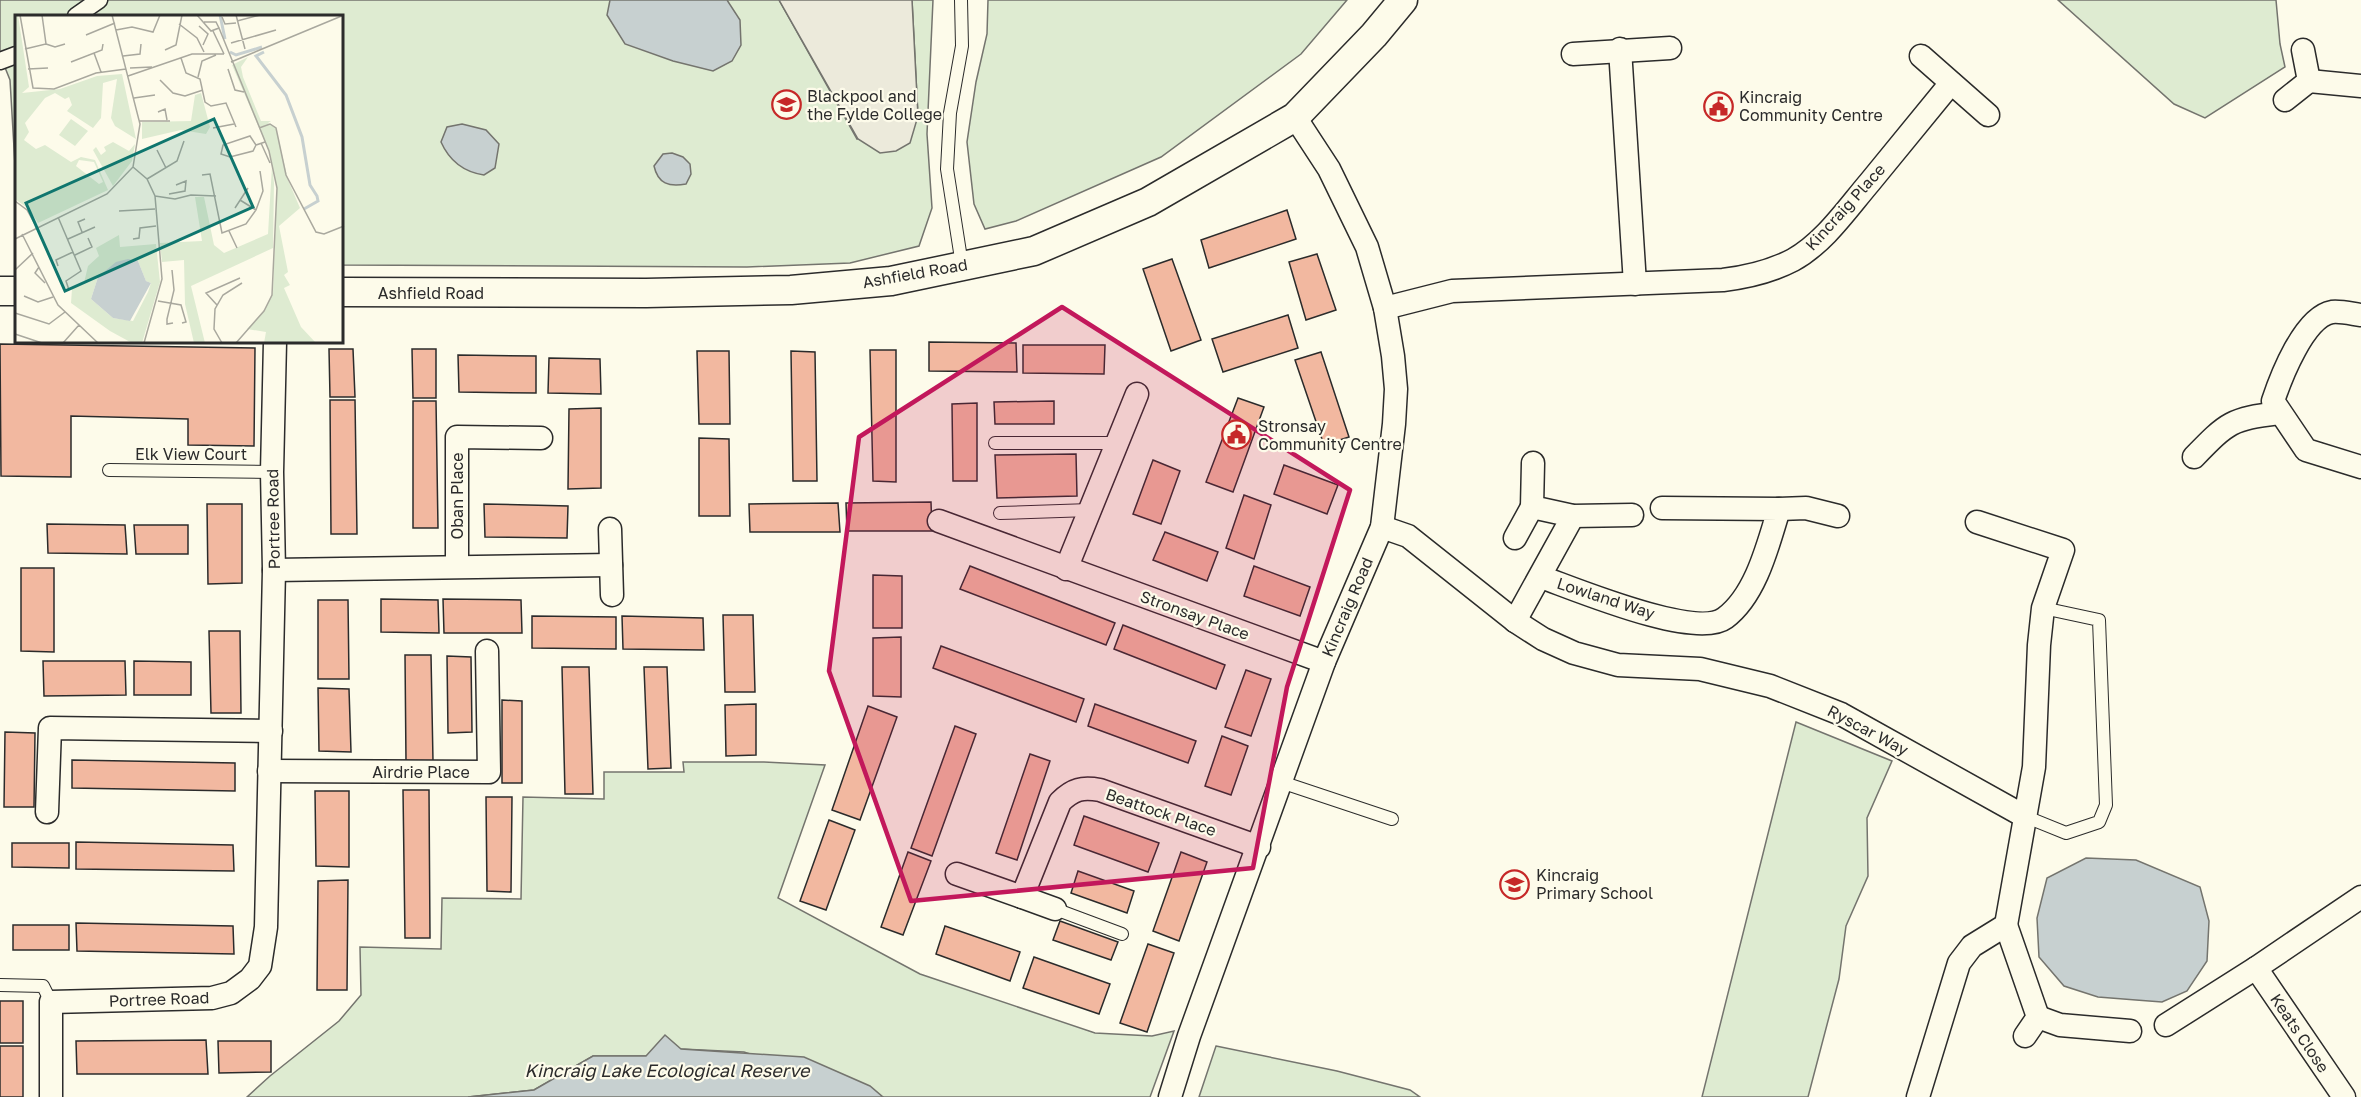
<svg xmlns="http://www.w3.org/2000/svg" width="2361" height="1097" viewBox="0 0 2361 1097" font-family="'Golos Text',sans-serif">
  <rect width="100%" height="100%" fill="#fdfbea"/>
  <g fill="#deebd1" stroke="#74746e" stroke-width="1.5">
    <polygon points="0,0 779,0 857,139 918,116 912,0 933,0 927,134 932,208 919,246 850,263 747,267 342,265 342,16 16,16 16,182 10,80 0,55"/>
    <polygon points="988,0 1347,0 1301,54 1161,157 1016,221 985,229 974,204 967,142 976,82 987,34"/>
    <polygon points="2058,0 2276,0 2280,44 2285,67 2205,118 2174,104"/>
    <polygon points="1796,722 1892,761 1867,818 1868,876 1846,926 1839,979 1808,1097 1702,1097"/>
    <polygon points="683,762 764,762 825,765 778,898 920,974 1095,1033 1152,1036 1174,1031 1150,1097 881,1097 744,1052 681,1049 646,1056 593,1056 534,1090 468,1097 247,1097 270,1076 339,1021 361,995 360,947 441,949 442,898 521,899 523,797 604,799 604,772 684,772"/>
    <polygon points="1216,1046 1337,1071 1410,1090 1420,1097 1199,1097"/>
  </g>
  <polygon fill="#eceadb" stroke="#74746e" stroke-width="1.5" points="779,0 912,0 918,116 910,143 896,151 880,153 858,139"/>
  <g fill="#c7d0d0" stroke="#74746e" stroke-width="1.5">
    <polygon points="610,0 727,0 740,20 741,45 732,61 713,71 673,61 625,44 607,15"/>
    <path d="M462 124 486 130 499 144 495 168 484 175C464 172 449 160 441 142L447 127Z"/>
    <path d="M672 153 683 157 690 164 691 174 686 184C669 187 658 184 654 166L663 154Z"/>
    <polygon points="2086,858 2136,860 2200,887 2209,921 2207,961 2187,991 2162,1002 2136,1000 2098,997 2064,986 2039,957 2037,918 2047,878"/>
    <polygon points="665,1035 681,1049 804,1057 870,1086 883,1097 468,1097 534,1090 593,1056 646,1056"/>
  </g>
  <g fill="#f2b8a0" stroke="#2b2b2b" stroke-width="1.5">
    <polygon points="1287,210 1296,239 1209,268 1201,240"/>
    <polygon points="1317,254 1336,310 1306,320 1289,262"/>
    <polygon points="1172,259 1201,340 1171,351 1143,269"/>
    <polygon points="1288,315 1298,348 1223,372 1212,339"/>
    <polygon points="929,342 1016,343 1017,372 929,371"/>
    <polygon points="0,344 255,348 254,446 188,445 188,419 71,416 71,477 1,476"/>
    <polygon points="1023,345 1105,345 1104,374 1023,373"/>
    <polygon points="329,349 353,349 355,397 330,397"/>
    <polygon points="412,349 436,349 436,398 413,398"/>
    <polygon points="870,350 896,350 896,482 873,481"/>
    <polygon points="697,351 729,351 730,424 699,424"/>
    <polygon points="791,351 815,352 817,481 793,481"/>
    <polygon points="1321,352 1349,437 1324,445 1295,360"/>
    <polygon points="458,355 536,356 536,393 459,392"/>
    <polygon points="549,358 600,359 601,394 548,393"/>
    <polygon points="1238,398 1264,407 1233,492 1206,482"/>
    <polygon points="330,400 355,400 357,534 331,534"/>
    <polygon points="413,401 436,401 438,528 413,528"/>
    <polygon points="1054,401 1054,424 995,424 994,402"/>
    <polygon points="977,403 977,481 953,481 952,404"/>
    <polygon points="601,408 601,488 568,489 569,409"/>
    <polygon points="699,438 729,439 730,516 699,516"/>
    <polygon points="1076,454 1077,496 997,498 995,455"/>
    <polygon points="1153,460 1180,471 1161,524 1133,514"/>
    <polygon points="1284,465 1338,485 1327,514 1274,494"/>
    <polygon points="1244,495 1271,505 1254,559 1226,548"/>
    <polygon points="931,502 932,531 847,531 846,503"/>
    <polygon points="838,503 840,532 750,532 749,504"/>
    <polygon points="207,504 242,504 242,583 208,584"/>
    <polygon points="484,504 568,506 567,538 485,537"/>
    <polygon points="47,524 125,525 127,554 48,553"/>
    <polygon points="134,525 188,525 188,554 136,554"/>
    <polygon points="1165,532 1218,552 1207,581 1153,560"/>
    <polygon points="970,566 1115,623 1106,645 960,589"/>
    <polygon points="1254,566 1310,587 1300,616 1244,596"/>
    <polygon points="21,568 54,568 54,652 21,651"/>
    <polygon points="873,575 902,576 902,628 873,628"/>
    <polygon points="381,599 438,600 439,633 381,632"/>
    <polygon points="443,599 521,600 522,633 444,633"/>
    <polygon points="318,600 348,600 349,679 318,679"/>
    <polygon points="723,615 753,615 755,692 725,692"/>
    <polygon points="532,616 616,617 616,649 532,648"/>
    <polygon points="622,616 703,618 704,650 623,649"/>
    <polygon points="1123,625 1225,665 1216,689 1114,649"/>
    <polygon points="209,631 240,631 241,713 211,713"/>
    <polygon points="901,637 901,697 873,696 873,638"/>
    <polygon points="941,646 1084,699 1076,722 933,668"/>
    <polygon points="405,655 431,655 433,761 406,761"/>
    <polygon points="447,656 471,657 472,732 448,733"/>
    <polygon points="43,661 125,661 126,695 44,696"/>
    <polygon points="134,661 191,662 191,695 134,695"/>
    <polygon points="562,667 589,667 593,794 565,794"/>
    <polygon points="644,667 667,667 671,768 648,769"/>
    <polygon points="1246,670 1271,679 1251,736 1225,727"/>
    <polygon points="318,688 349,689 351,752 319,751"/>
    <polygon points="502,700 522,701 522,783 502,783"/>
    <polygon points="756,704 756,755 726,756 725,705"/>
    <polygon points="1095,704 1196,741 1188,763 1088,726"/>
    <polygon points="868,706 897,717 860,820 832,810"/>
    <polygon points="955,726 976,734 932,856 911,848"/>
    <polygon points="5,732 35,733 34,807 4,807"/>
    <polygon points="1222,736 1248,746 1231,795 1205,786"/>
    <polygon points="1030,754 1050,761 1017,860 996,853"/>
    <polygon points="72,760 235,763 235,791 72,788"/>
    <polygon points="403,790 429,790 430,938 405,938"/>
    <polygon points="315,791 349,791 349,867 316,866"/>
    <polygon points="486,797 512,797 511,892 487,891"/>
    <polygon points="1084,816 1159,843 1148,872 1074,845"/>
    <polygon points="829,820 855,830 826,910 800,901"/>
    <polygon points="76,842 233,845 234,871 76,869"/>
    <polygon points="12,843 69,843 69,868 12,867"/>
    <polygon points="908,852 931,861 903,935 881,927"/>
    <polygon points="1181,852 1207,862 1179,941 1153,931"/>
    <polygon points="1078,871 1134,891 1127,913 1071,893"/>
    <polygon points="348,880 347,990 317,990 318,881"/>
    <polygon points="1060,921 1118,942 1111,960 1053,940"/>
    <polygon points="76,923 233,926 234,954 77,951"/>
    <rect x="13" y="925" width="56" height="25"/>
    <polygon points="945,926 1020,952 1010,981 936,954"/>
    <polygon points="1148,944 1174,953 1147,1032 1120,1023"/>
    <polygon points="1034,957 1110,984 1099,1014 1023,988"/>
    <rect x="0" y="1001" width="23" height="42"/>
    <polygon points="206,1040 208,1074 77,1074 76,1041"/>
    <polygon points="218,1041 271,1041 271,1072 219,1073"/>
    <rect x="0" y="1046" width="23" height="51"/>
  </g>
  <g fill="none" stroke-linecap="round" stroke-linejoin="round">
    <defs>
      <g id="service">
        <polyline points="961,0 962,46 950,113 947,169 962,265"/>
        <polyline points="995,443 1117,443"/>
        <polyline points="109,470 272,472"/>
        <polyline points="1000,513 1090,510"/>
        <polyline points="1281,782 1392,819"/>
        <polyline points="2024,816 2066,833 2099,822 2106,805 2099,620 2043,608"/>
        <polyline points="1055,909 1122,934"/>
        <polyline points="0,985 43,986 51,1002"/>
      </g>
      <g id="pedestrian">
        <polyline points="76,16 99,0"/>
        <polyline points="0,61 16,55"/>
      </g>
      <g id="minor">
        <polyline points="1620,49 1635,284"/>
        <polyline points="1573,54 1670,48"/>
        <polyline points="1921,56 1988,115"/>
        <polyline points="2309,81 2361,86"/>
        <polyline points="2285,100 2309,81 2303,50"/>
        <path d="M1385 308 1452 291 1723 280C1748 277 1770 272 1793 260 1824 243 1847 209 1870 182 1897 149 1924 116 1951 83"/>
        <path d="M2361 315C2353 314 2341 311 2332 312 2304 317 2281 377 2273 401L2306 450 2361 467"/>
        <path d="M2194 457C2228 422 2231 419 2279 413"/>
        <polyline points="1533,463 1532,507 1573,516 1632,515"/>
        <polyline points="1779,509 1806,508 1838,516"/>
        <polyline points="939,521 1324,662"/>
        <polyline points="1382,527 1408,536 1515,621 1543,639 1574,653 1618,665 1700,669 1770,686 1841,714 2024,816"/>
        <polyline points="610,529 612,595"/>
        <polyline points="1515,538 1532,507"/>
        <polyline points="457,566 457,437 541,438"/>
        <polyline points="1066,569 1137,394"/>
        <polyline points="274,570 611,565"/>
        <path d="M1541 577C1575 589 1696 640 1725 618 1756 595 1768 545 1779 509L1662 508"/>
        <polyline points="1515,621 1573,516"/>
        <polyline points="269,771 489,772 487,651"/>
        <polyline points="47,812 50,728 271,731"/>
        <path d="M957 874 1022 897 1060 802C1073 789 1082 787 1100 790L1259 847"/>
        <polyline points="1022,897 1055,909"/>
        <polyline points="2006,925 2038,1017 2025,1036"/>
        <polyline points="2256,968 2344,1097"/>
        <polyline points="2038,1017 2060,1025 2130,1031"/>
        <polyline points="2166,1025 2256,968 2361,897"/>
        <polyline points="51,1097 51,1002 212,998 231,993 250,979 260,966 266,927 274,570 272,472 275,342"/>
        <polyline points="1170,1097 1189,1036 1324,662 1382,527 1394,424 1396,389 1393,356 1385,308 1367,247 1329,169 1295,117"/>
        <polyline points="1918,1097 1959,963 1972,946 2006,925 2034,767 2039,645 2043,608 2063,550 1977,522"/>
      </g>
      <g id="tertiary">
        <polyline points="0,291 16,291"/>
        <polyline points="342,292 646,293 791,290 891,281 1034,251 1148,202 1295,117 1374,35 1403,0"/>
      </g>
    </defs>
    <use href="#service" stroke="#2b2b2b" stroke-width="14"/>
    <use href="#pedestrian" stroke="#2b2b2b" stroke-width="19"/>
    <use href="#minor" stroke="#2b2b2b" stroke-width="25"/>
    <use href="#tertiary" stroke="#2b2b2b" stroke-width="31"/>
    <use href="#service" stroke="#fdfbea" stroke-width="12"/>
    <use href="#pedestrian" stroke="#fdfbea" stroke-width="16"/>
    <use href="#minor" stroke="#fdfbea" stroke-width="22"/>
    <use href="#tertiary" stroke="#fdfbea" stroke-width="28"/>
  </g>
  <path fill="#c2185b" fill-opacity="0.2" stroke="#c2185b" stroke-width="4.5" stroke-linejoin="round" d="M1062 307 1350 490 1287 687 1253 868 911 901 829 671 859 437Z"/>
  <defs>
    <symbol id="university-ring" viewBox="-11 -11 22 22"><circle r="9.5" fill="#fdfbea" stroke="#c62828" stroke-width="1.5"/><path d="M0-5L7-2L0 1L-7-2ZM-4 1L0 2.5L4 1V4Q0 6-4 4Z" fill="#c62828"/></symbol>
    <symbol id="civic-ring" viewBox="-11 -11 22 22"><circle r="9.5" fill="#fdfbea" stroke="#c62828" stroke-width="1.5"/><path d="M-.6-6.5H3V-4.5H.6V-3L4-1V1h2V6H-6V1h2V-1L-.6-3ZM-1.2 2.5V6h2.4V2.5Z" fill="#c62828"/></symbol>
    <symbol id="school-ring" viewBox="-11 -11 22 22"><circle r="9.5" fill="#fdfbea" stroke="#c62828" stroke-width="1.5"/><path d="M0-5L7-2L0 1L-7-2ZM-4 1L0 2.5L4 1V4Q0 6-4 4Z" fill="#c62828"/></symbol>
  </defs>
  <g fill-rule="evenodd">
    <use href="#university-ring" x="770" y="88" width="33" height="33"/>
    <use href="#civic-ring" x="1702" y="90" width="33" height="33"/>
    <use href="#civic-ring" x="1220" y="418" width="33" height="33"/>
    <use href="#school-ring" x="1498" y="868" width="33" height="33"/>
  </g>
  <g text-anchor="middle" stroke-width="4.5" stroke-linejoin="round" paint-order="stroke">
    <g font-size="16" fill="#2b2b2b" stroke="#fdfbea" text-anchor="start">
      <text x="807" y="102">Blackpool and<tspan x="807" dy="18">the Fylde College</tspan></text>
      <text x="1739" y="103">Kincraig<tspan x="1739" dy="18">Community Centre</tspan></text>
      <text x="1258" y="432">Stronsay<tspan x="1258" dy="18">Community Centre</tspan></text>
      <text x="1536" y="881">Kincraig<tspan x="1536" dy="18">Primary School</tspan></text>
    </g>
    <g font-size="16" fill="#2b2b2b" stroke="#fdfbea">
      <text transform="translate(1845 207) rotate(-48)" y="6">Kincraig Place</text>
      <text transform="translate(915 273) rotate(-10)" y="6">Ashfield Road</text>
      <text x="431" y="299">Ashfield Road</text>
      <text x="191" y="460">Elk View Court</text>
      <text transform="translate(457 496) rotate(-90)" y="6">Oban Place</text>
      <text transform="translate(273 519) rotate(-91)" y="6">Portree Road</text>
      <text transform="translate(1606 598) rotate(18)" y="6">Lowland Way</text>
      <text transform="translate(1347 607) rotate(-67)" y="6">Kincraig Road</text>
      <text transform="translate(1195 615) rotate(20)" y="6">Stronsay Place</text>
      <text transform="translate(1868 730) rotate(28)" y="6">Ryscar Way</text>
      <text x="421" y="778">Airdrie Place</text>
      <text transform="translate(1161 812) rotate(19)" y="6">Beattock Place</text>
      <text transform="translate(159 999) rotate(-2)" y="6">Portree Road</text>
      <text transform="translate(2300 1033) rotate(56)" y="6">Keats Close</text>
    </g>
    <g font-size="18" font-style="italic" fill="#2b2b2b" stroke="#fdfbea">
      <text x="667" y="1077">Kincraig Lake Ecological Reserve</text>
    </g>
  </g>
  <g transform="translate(15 15)">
    <rect width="328" height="328" fill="#fdfbea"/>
    <path d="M0 0H3L14 72 7 78 45 74 82 61 107 59 121 124 100 111 96 103 102 64 88 68 86 103 78 113 52 96 57 90 54 82 50 84 40 78 30 83 10 108 14 117 9 125 21 134 30 130 56 147 66 142 80 145 93 175 23 208 14 194 0 184ZM64 145 79 147 88 167 84 169 61 151ZM233 42 226 52 228 62 246 106H256L253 108 261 113 273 165 285 193 264 211 273 257 269 260 275 270 269 273 286 312 301 328H249L251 317 232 314 249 296 258 277 262 173 254 136 217 50ZM186 78 195 112 191 119 166 115 127 124V107L176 106 180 80ZM56 104 73 116 60 131 44 120ZM98 127 114 136 120 129 117 146 98 171 78 135 81 132 86 140 91 136 89 132ZM257 151 259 168 258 233 176 271 190 328H179L170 289 169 245 147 247 145 228 187 226 180 182H189L199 230 209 238 253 219ZM104 220 105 232 141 229 145 267 127 328H117L95 316 56 288 57 274 69 268 73 251 84 241 81 233ZM123 246 131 266 136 268 133 277 118 306 98 303 76 284 83 262 100 250Z" fill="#deebd1" fill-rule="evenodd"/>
    <path d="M113 244 123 246 131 266 136 268 115 306 98 303 76 284 83 262 101 247Z" fill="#c7d0d0"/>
    <path fill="none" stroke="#c7d0d0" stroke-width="3" d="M205 0 210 24M215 37 221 40 247 32M249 37 241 41 271 80 287 122 295 170 302 181 303 186 289 194"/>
    <path fill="none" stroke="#a9a89e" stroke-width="1.5" d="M5 0 18 73 39 74 81 58 111 54M182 0 196 16 204 13 201 7H189M221 0 230 34M207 2 210 9 221 8M222 6 245 0M164 9 182 23 189 37M184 11 193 19 188 30M204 13 254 136 262 173 257 280 249 296 221 328M101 15 117 12 138 17 145 0M198 16 209 39M71 20 100 8M216 28 261 15M31 29 40 32 50 29M10 34 31 29 27 0M150 35 161 30 167 0M79 38 86 57M108 41 125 39 126 29M166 43 171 58 185 64 190 87 196 91 211 88 221 112M56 47 87 35 88 29M216 47 329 0M115 53 137 52M13 54 33 53M213 54 220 75 229 77M113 61 177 39H209M183 62 187 46 201 40M145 65 158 78 170 81 188 75M119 83 140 80M143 97 150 94 152 105M124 106H155M198 113 219 109M244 113 255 109 261 113 271 160 301 217 309 219 329 211M246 128 255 148M241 130 238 136 215 142 206 139 208 130 235 121 241 130 250 127M142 135 151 153M118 152 132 164 140 181 147 264 129 328M187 160 195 159 207 218 231 209 241 195 248 176 245 156M132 164 162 146 169 126M154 179 170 176 171 166 161 170M140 181 160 184 176 180 201 181M225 185 241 195M0 186 12 195 21 211M220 193 233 173M104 196 140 194M43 202 66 256 51 266 54 275M214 216 222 233M67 217 63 207 70 204M7 219 43 290 83 328M0 224 92 179 118 152 125 109 97 0M53 224 80 212M118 224 124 223 125 213 141 211M60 240 77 232 73 223M43 251 41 245 58 237M24 252 20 258 30 268M0 255 18 238M157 255 159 275 152 304V309L158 308M9 281 23 287 38 282M143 286 166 290 171 307 167 308M202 290 191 278 225 263M0 298 34 309 50 297M0 319 27 328M48 328 64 310M207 328 199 314 200 294 208 280 227 268"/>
    <path fill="#0f766e" fill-opacity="0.15" stroke="#0f766e" stroke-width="3" d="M199 104 238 192 50 276 11 188Z"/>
    <rect width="328" height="328" fill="none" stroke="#2b2b2b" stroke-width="3"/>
  </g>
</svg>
